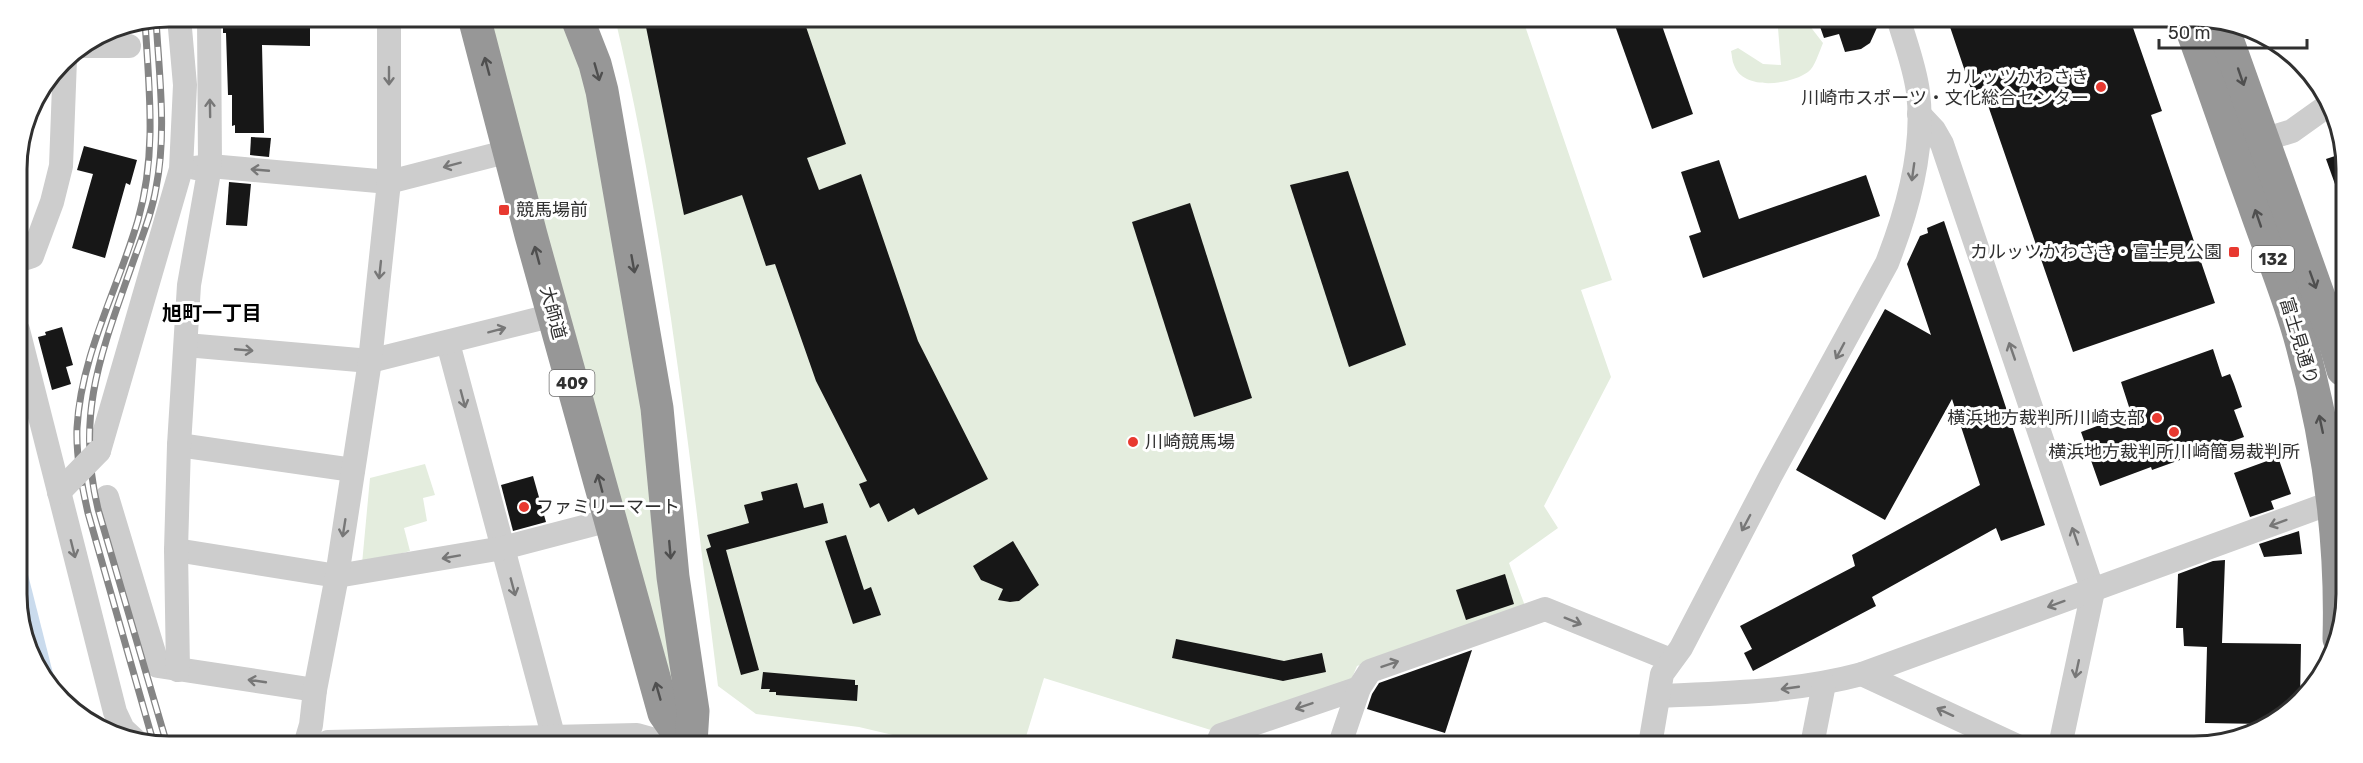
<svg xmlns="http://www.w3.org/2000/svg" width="2363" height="763" viewBox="0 0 2363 763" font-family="Rubik,'Noto Sans JP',sans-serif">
  <rect width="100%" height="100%" fill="#fff"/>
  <g fill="#e4edde">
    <polygon points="483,17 565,18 582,55 649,420 674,679 662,682"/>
    <path d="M615 18 1523 20 1612 280 1581 290 1611 377 1544 506 1558 528 1509 563 1525 606 1357 666 1349 685 1214 731 1044 678 1024 743H927L859 727 756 714 718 686C690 462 667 237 615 18Z"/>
    <path d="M1775 21H1806L1823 43C1819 52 1815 67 1808 72 1790 85 1743 91 1734 65 1732 61 1732 55 1731 51L1738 48 1763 64 1781 65 1778 28Z"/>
    <polygon points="425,464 435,495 423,498 427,521 404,528 410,551 362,564 370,478"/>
  </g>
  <polygon fill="#cadbed" points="19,539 59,697 55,695 19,624"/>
  <g fill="#171717">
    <polygon points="226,17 310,17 310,46 262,45 264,133 235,133 235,125 232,126 232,95 228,95 226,33 223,33 223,19"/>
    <polygon points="651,18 803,18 846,144 807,158 819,190 861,174 918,341 988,479 918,515 914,508 888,522 879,503 870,508 859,484 867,481 816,381 775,264 766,266 742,195 684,215 646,27 653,25"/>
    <polygon points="1613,20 1660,20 1693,114 1652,129"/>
    <polygon points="1818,21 1880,21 1870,43 1861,49 1845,52 1839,34 1824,38"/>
    <polygon points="1948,21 2131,22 2162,111 2151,115 2215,303 2073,352 1982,88 1972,92"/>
    <polygon points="251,137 271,138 269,157 250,155"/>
    <polygon points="84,146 137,160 130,185 126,183 105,258 72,248 93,174 77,170"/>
    <polygon points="2344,153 2343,201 2341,201 2326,159"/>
    <polygon points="1719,160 1739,219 1866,175 1880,216 1703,278 1689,236 1701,232 1681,172"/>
    <polygon points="1348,171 1406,345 1349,367 1290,185"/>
    <polygon points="229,182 251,184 247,226 226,225"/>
    <polygon points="1190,203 1252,398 1194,417 1132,222"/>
    <polygon points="1944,221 2045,525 2001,541 1996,528 1872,597 1876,606 1753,671 1744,653 1752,649 1740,626 1855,566 1852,555 1980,485 1952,399 1885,520 1796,470 1885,309 1931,335 1907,264 1920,236 1928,233 1927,228"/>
    <polygon points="62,327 73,365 66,367 71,384 52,390 38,337 46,335 45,332"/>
    <polygon points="2213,349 2222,377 2230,374 2234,384 2242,407 2234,410 2244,437 2152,470 2151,467 2100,486 2081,432 2124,416 2123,413 2130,410 2121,382"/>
    <polygon points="2278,457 2291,494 2271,501 2274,509 2250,517 2234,473"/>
    <polygon points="533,476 546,522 513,531 501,485"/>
    <polygon points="797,483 804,508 823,503 828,523 726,550 759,670 741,675 706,549 711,547 707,535 749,523 744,505 763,500 761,492"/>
    <polygon points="2299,531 2302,554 2264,557 2259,544"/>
    <polygon points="846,535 864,590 871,587 881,615 853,624 825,541"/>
    <polygon points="1013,541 1039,585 1019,601 1010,602 998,600 1003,589 981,580 973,566"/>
    <polygon points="2225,560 2222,643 2301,644 2300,701 2287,715 2263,724 2205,723 2207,647 2184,646 2183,628 2176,628 2178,574 2213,561"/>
    <polygon points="1505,574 1514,604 1466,620 1456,590"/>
    <polygon points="1176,639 1284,661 1322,653 1326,672 1283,681 1172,658"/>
    <polygon points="1472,650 1445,733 1367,709 1372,694 1379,683"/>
    <polygon points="763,672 855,680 855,685 858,685 857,701 776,695 776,692 769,692 770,689 761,689"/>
  </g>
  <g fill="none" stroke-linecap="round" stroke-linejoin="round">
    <g stroke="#cdcdcd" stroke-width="24">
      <polyline points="83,46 129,46"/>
      <polyline points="1919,114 1934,130 1942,144 2093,591 2060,746"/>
      <polyline points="2263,140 2292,131 2327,106"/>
      <polyline points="195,168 210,166 389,182 509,151"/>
      <polyline points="17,261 32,256 52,202 61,166 65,59"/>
      <polyline points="18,330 115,712 123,729 136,741"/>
      <polyline points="448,343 553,735"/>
      <polyline points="186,345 370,361 554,315"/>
      <polyline points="179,445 353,470"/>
      <polyline points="99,451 181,169 185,85 179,17"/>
      <polyline points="107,497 158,666 315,690"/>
      <polyline points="176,550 337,576 503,548 610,520"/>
      <polyline points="178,670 176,550 179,445 189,285 210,166 209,17"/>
      <polyline points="1862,674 2017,746"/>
      <path d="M1659 696C1728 693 1795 692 1862 674L2333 502"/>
      <polyline points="306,742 311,725 315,690 337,576 370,361 389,182 389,17"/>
      <polyline points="328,742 637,735 662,742"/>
      <polyline points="1217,744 1221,735 1359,688"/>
      <polyline points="1340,744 1359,688 1370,671 1545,609 1671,660"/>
      <path d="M1650 745 1662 674 1681 648 1771 475 1887 263C1907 212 1925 147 1918 92 1915 68 1906 44 1899 21"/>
      <polyline points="1812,745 1824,684"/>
    </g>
    <g stroke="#979797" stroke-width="33">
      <polyline points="474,17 531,235 664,713 685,743"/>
      <polyline points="577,18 595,64 602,91 657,408 673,577 693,711 691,743"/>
      <path d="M2189 22C2211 81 2231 142 2253 202 2268 246 2286 289 2299 334 2327 433 2342 536 2339 639"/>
      <polyline points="2221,22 2333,336 2343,370"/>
    </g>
    <defs>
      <g id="rail">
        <path d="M156 19C159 74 167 133 156 188 152 213 142 237 133 262 102 351 75 413 98 509L166 741"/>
        <path d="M145 21C149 89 157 153 138 220 118 289 81 354 77 428 76 457 82 486 88 513L153 741"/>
      </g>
    </defs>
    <use href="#rail" stroke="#858585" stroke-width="7"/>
    <use href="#rail" stroke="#fff" stroke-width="4.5" stroke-dasharray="14" stroke-linecap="butt"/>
    <polyline stroke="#cdcdcd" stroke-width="24" points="59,492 99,451"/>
  </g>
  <defs><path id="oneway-shaft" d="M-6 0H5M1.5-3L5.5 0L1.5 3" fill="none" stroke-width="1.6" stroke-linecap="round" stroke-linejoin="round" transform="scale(1.5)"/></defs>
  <g stroke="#4f4f4f">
    <use href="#oneway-shaft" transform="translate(487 66) rotate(-105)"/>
    <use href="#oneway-shaft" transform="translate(597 72) rotate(74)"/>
    <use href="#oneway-shaft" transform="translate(2241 77) rotate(71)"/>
    <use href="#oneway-shaft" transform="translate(2258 218) rotate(-109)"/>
    <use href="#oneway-shaft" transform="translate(537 255) rotate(-105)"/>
    <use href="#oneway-shaft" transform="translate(633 264) rotate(80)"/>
    <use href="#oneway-shaft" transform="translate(2313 280) rotate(70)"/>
    <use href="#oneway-shaft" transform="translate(2321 424) rotate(-102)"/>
    <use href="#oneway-shaft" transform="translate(600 483) rotate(-105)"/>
    <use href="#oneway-shaft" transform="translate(670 550) rotate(85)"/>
    <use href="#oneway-shaft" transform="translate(658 691) rotate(-106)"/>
  </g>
  <g stroke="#777">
    <use href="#oneway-shaft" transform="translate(389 76) rotate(90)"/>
    <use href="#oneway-shaft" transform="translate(210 108) rotate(-91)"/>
    <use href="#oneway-shaft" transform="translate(452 165) rotate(165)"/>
    <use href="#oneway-shaft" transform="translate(260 170) rotate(-175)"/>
    <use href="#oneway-shaft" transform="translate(1913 172) rotate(98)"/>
    <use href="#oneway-shaft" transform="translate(380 270) rotate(96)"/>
    <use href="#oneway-shaft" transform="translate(497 330) rotate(-15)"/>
    <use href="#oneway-shaft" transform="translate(244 350) rotate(5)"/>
    <use href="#oneway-shaft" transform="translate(1840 351) rotate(118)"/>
    <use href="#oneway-shaft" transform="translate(2012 351) rotate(-109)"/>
    <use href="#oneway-shaft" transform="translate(463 399) rotate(75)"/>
    <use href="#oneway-shaft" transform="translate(1746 523) rotate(118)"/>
    <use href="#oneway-shaft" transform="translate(2278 523) rotate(160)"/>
    <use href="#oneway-shaft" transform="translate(344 528) rotate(99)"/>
    <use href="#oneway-shaft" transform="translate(2075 536) rotate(-109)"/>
    <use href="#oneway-shaft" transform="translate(73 549) rotate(76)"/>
    <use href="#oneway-shaft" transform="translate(451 557) rotate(170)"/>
    <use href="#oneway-shaft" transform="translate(513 587) rotate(75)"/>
    <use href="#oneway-shaft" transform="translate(2056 604) rotate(160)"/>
    <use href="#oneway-shaft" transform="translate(1573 621) rotate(22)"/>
    <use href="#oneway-shaft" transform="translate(1390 664) rotate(-19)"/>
    <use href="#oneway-shaft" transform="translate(2077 669) rotate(102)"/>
    <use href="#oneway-shaft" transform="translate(257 681) rotate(-172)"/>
    <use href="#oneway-shaft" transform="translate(1790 688) rotate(172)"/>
    <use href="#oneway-shaft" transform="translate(1304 706) rotate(161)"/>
    <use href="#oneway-shaft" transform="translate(1945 712) rotate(-155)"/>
  </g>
  <g fill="#e83930" stroke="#fff" stroke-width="2">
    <circle cx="2101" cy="87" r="6"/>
    <rect x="498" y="204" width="12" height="12" rx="3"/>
    <rect x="2228" y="246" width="12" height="12" rx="3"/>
    <circle cx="2157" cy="418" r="6"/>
    <circle cx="2174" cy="432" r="6"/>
    <circle cx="1133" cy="442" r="6"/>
    <circle cx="524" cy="507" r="6"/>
  </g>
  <g text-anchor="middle" stroke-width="6" stroke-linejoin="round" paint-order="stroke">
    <g fill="#fff" stroke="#6e6e6e" stroke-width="1.5">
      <rect x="2252" y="246" width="42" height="26" rx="4.5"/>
      <rect x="549.5" y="370" width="45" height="26" rx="4.5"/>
    </g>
    <g font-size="16" font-weight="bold" fill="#303030">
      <text x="2273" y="265">132</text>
      <text x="572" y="389">409</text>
    </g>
    <g font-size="18" fill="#303030" stroke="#fff" text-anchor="end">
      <text x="2089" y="83">カルッツかわさき<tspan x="2089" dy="21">川崎市スポーツ・文化総合センター</tspan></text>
      <text x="516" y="216" text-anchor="start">競馬場前</text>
      <text x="2222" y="258">カルッツかわさき・富士見公園</text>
      <text x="2145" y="424">横浜地方裁判所川崎支部</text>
      <text x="1145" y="448" text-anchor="start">川崎競馬場</text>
      <text x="2174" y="458" text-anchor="middle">横浜地方裁判所川崎簡易裁判所</text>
      <text x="536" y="513" text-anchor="start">ファミリーマート</text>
    </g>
    <g font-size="18" fill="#303030" stroke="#fff">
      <text transform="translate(553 313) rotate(75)" y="6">大師道</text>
      <text transform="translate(2299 341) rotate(73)" y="6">富士見通り</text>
    </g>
    <g font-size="20" font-weight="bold" fill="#000" stroke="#fff">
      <text x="212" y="320">旭町一丁目</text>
    </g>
  </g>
  <path d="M0 0H2363V763H0ZM169 27H2194A142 142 0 0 1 2336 169V594A142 142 0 0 1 2194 736H169A142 142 0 0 1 27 594V169A142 142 0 0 1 169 27Z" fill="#fff" fill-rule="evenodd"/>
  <path fill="none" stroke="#303030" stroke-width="3" d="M169 27H2194A142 142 0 0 1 2336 169V594A142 142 0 0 1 2194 736H169A142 142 0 0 1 27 594V169A142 142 0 0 1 169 27Z"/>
  <path d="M2159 39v9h148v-9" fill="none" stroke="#303030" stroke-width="3"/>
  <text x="2168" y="39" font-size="18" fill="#303030" stroke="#ffffff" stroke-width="4.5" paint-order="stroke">50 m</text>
</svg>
